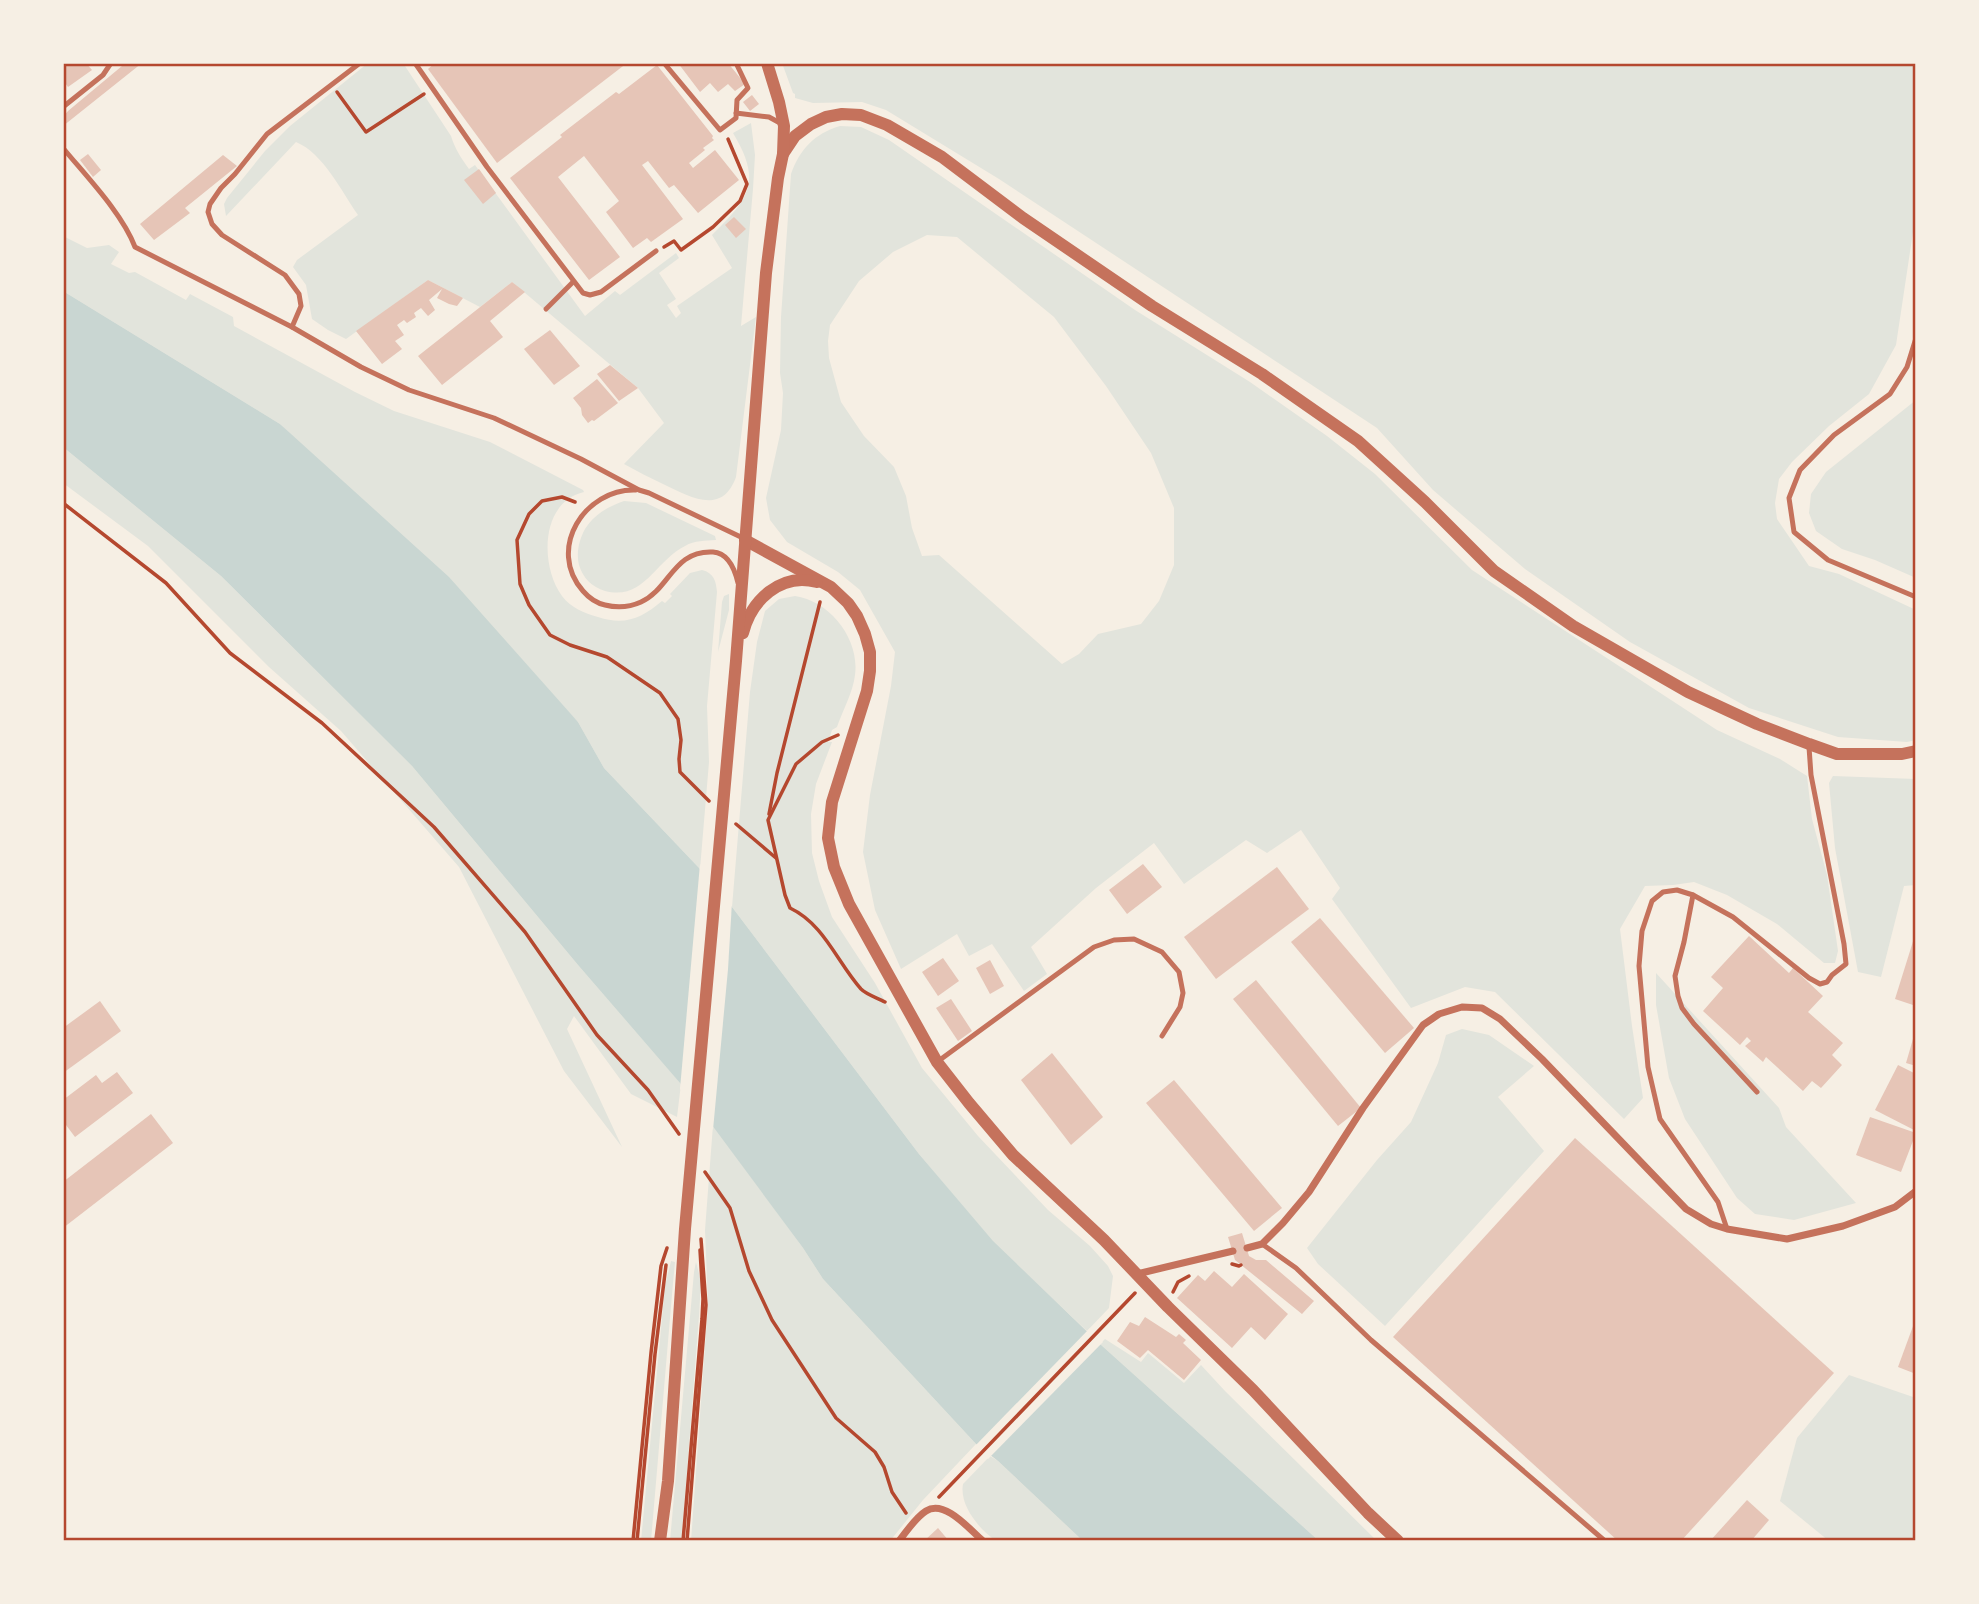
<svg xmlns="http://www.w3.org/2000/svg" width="1979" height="1604" viewBox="0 0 1979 1604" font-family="Manrope,sans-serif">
  <rect width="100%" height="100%" fill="#f6efe4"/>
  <g fill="#e2e4dc" fill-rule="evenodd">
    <path d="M368 63H403L451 136C455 149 461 158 469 169L475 165 585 316 615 291 620 295 676 253 679 258 659 273 676 299 667 305 676 318 681 313 677 306 732 268 712 235C750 198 762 181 733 133L751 123 755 155 753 189 741 326 756 317 736 477C722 516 690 497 663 484 650 478 637 471 624 464L664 423 638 388 512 282 480 307 428 280 346 339 328 330 312 319 306 285 293 267 297 260 358 215C342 192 323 153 296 142L226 216 224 204 227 198 265 151 290 126Z"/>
    <polygon points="782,63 1916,63 1916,212 1896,345 1869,394 1829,426 1792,462 1779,479 1775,503 1777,519 1809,566 1839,574 1916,610 1916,740 1907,742 1838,737 1749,708 1630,642 1525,569 1433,490 1377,428 999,179 886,110 862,102 813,103 795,98 795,94 793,93"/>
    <path d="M840 126 861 127 889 140 1135 310 1250 382 1327 436 1375 474 1472 570 1717 730 1780 759 1807 776 1812 819 1827 875 1838 951 1835 963H1824L1777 924 1727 895 1694 882 1673 885 1645 886 1620 929 1632 1026 1643 1098 1624 1119 1495 992 1465 987 1411 1008 1332 899 1340 888 1301 830 1267 853 1246 840 1184 884 1154 843 1096 888 1031 947 1047 974 1024 991 992 944 969 956 957 934 901 969 875 910 863 852 870 795 891 686 895 652 860 590 838 572 787 542 770 520 766 498 781 430 783 393 780 373 781 317 791 174C800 149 814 134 840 126ZM927 235 957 237 1054 317 1106 386 1151 453 1174 508V565L1159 601 1141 624 1098 634 1079 654 1062 664 939 555 922 556 912 528 906 496 894 467 864 436 841 402 829 358 828 341 830 325 859 281 893 252Z"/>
    <path d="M63 236 87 248 109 245 119 252 111 264 129 273 135 272 186 300 190 294 233 317 234 326 355 392 394 411 490 442 583 490 584 492C540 502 540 566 562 596 571 608 584 613 598 617 625 626 642 618 662 601L665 603 672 596 670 594 690 573 702 570C714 573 716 581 717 592L707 706 709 762 700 869 604 768 578 722 280 424 63 291Z"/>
    <polygon points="1916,400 1916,578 1875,560 1842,549 1816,531 1809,513 1811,494 1826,472"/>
    <polygon points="63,447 221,576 412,766 578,965 681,1084 677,1117 631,1094 574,1016 567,1029 622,1147 564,1071 459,867 341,731 269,667 148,546 63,483"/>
    <path d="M624 501 646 503 715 536 716 540C705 541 695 540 685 546 655 561 644 601 605 591 592 587 583 578 579 565 576 553 579 540 585 529 595 514 607 507 624 501Z"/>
    <polygon points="729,594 729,610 718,652 722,602 724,596"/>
    <path d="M795 596C830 601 860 639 855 675 853 692 843 710 837 727L832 730 828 742H832L816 784 811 814 812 853 819 881 832 917 875 983 922 1068 978 1136 1048 1210 1090 1246 1108 1266 1113 1276 1109 1308 1087 1331 993 1242 919 1154 732 907 750 692 757 642 765 611 779 599Z"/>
    <polygon points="1833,776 1916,779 1916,885 1904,886 1881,977 1858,972 1835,848 1829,783"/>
    <polygon points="1656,973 1779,1108 1786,1127 1856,1203 1794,1220 1755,1214 1737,1198 1685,1119 1669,1078 1656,1005"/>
    <polygon points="1462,1029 1489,1035 1534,1066 1498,1097 1544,1151 1385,1326 1318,1264 1307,1248 1377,1160 1411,1122 1438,1063 1446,1035"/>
    <polygon points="713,1125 803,1248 823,1279 976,1444 923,1500 890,1541 691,1541 708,1304 705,1230"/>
    <polygon points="671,1261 675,1262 673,1283 651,1541 641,1541 665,1286"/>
    <polygon points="696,1262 701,1281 699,1316 684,1510 681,1541 670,1541 694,1272"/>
    <polygon points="1105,1339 1141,1362 1148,1353 1184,1383 1201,1365 1225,1391 1377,1541 1319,1541 1100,1344"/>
    <polygon points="1849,1375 1916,1398 1916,1541 1829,1541 1780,1501 1797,1438"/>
    <path d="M990 1456 998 1461 1083 1541H996C980 1530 959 1506 963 1484Z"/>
  </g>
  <polygon fill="#c9d6d2" points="63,291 280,424 449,577 578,722 604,768 700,869 732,907 919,1154 993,1241 1100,1344 1319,1541 1083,1541 998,1461 976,1444 823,1279 803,1248 686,1090 578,965 412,766 221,576 63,447"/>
  <g fill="#f6efe4">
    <polygon points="700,864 732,902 728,969 713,1130 680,1089"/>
    <polygon points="1090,1328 1103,1342 988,1459 974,1447"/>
  </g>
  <g fill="#e6c5b7">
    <polygon points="63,63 86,63 92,70 68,87 63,80"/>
    <polygon points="119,63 142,63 63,126 63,117 68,111 122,66"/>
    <polygon points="435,63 627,63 497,163 428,69"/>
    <polygon points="678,63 728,63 745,84 735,91 728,84 718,92 710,83 700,92"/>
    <polygon points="657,65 713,136 712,138 714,140 703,148 705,150 689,163 693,168 715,150 739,180 698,213 674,185 669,188 648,161 642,165 683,219 651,242 647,238 633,248 606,212 619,201 584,156 558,177 620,257 589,280 510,178 562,137 560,135 616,92 619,94"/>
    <polygon points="752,95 759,104 750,111 743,102"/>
    <polygon points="88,154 101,170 93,177 80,160"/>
    <polygon points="223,155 237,166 185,208 190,213 154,240 140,224"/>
    <polygon points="479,169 496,193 483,204 464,180"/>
    <polygon points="734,217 746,229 736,238 725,225"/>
    <polygon points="428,280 463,298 457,306 449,304 437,298 442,289 429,300 435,310 428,316 421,308 414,313 416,317 407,323 404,320 397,325 404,335 395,341 402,349 382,364 356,331"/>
    <polygon points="512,282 525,292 490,321 503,337 442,385 418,356"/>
    <polygon points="550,330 580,366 554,385 524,349"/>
    <polygon points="610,365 638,388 619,401 597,374"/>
    <polygon points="597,379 618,403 594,421 592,420 588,423 582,415 581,408 573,398"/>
    <polygon points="1143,864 1162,887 1127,914 1109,890"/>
    <polygon points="1277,867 1309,909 1216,979 1184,937"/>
    <polygon points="1320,918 1414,1028 1385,1053 1291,942"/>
    <polygon points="1915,935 1916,935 1916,1006 1895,999"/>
    <polygon points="1749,936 1789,973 1793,968 1823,996 1808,1012 1843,1043 1832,1055 1842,1065 1821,1088 1812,1081 1803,1091 1766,1057 1763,1062 1745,1046 1751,1041 1747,1037 1740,1045 1703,1011 1723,988 1711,977"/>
    <polygon points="943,958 959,981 938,996 922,972"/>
    <polygon points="990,960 1004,986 990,994 976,968"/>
    <polygon points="1256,980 1361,1108 1338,1126 1233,999"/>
    <polygon points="951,999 972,1031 958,1041 936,1008"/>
    <polygon points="100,1001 121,1031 63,1073 63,1028"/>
    <polygon points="1915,1032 1916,1032 1916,1066 1906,1063"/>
    <polygon points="1052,1053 1103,1117 1071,1145 1021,1080"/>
    <polygon points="1898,1065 1916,1074 1916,1131 1875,1110"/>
    <polygon points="117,1072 133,1093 75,1137 63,1121 63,1100 96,1075 102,1083"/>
    <polygon points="1174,1080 1282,1208 1254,1231 1146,1103"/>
    <polygon points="151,1114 173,1143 63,1228 63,1182"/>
    <polygon points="1870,1117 1916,1133 1901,1172 1856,1155"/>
    <polygon points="1575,1138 1834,1373 1681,1541 1618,1541 1393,1337"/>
    <polygon points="1242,1233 1249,1256 1256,1260 1266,1260 1314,1301 1302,1314 1235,1260 1228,1237"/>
    <polygon points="1214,1271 1232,1287 1244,1274 1288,1314 1265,1340 1251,1327 1232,1348 1177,1298 1198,1275 1205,1281"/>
    <polygon points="1145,1317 1176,1337 1179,1334 1186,1340 1183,1343 1201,1360 1184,1380 1148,1350 1140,1358 1117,1341 1130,1322 1139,1326"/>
    <polygon points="1916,1318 1916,1374 1898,1367"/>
    <polygon points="1747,1500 1769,1520 1751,1541 1710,1541"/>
    <polygon points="938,1528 949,1541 924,1541"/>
  </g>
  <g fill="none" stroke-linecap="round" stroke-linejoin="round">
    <g stroke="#b5482f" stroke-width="3.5">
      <polyline points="337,92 366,132 424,94"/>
      <polyline points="664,247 674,241 681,250 713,227 740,201 747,184 728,139"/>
      <polyline points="575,502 562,497 542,501 529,514 517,540 520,584 529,605 550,635 570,645 607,657 660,693 678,719 681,740 679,759 680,772 709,801"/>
      <polyline points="63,503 166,583 230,653 322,723 434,827 525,932 597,1035 648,1090 679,1134"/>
      <path d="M838 735 822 742 796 764 768 820 785 895 790 908C824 924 837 962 861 989 867 995 878 998 885 1002"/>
      <polyline points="769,814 777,773 820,602"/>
      <polyline points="736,824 776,858"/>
      <polyline points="705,1172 730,1208 749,1271 772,1320 836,1418 875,1452 884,1467 892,1492 906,1513"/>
      <polyline points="1232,1264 1239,1266 1241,1265"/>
      <polyline points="1173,1292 1178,1282 1189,1276"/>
      <polyline points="939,1497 1135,1293"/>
      <polyline points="633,1541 651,1353 661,1266 667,1248"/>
      <polyline points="637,1541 655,1354 666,1265"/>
      <polyline points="683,1541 702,1319 703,1299 700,1250"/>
      <polyline points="687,1541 706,1305 701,1239"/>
    </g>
    <g stroke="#c5725c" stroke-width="5">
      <polyline points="360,63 267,134 235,174 221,188 210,204 208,212 212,224 222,235 285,275 299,294 301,306 292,327 361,367 409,390 494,418 581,459 639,490 649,493 745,539"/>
      <polyline points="415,63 487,167 583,293 590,295 601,292 656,251"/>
      <polyline points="664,63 720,130 736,118 737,100 748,88 736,63"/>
      <polyline points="63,107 103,75 111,63"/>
      <polyline points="736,113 769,117 780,123"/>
      <path d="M63 148C86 176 122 213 135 247L292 327"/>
      <polyline points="546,309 573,282"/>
      <polyline points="1916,338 1907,367 1890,394 1834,435 1800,470 1789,498 1794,532 1828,560 1916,597"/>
      <path d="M636 490C585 488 546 549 583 591 589 598 596 603 605 605 617 608 630 607 641 602 670 589 673 550 713 552 728 553 735 570 738 583"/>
      <polyline points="1693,895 1733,917 1809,978 1820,984 1827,982 1832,975 1846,964 1844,944 1811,775 1809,747"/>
      <polyline points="937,1062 1094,947 1114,940 1134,939 1162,952 1179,972 1183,993 1180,1007 1162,1036"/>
      <polyline points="1727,1229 1718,1202 1660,1119 1648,1067 1639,966 1642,931 1652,901 1663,892 1677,890 1693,895 1684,942 1675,976 1678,996 1682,1008 1694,1024 1757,1092"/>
      <polyline points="1262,1244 1296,1268 1371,1340 1605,1541"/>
    </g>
    <g stroke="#c5725c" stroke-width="7">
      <polyline points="1247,1248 1262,1244 1283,1223 1309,1192 1363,1108 1423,1025 1439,1014 1462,1007 1482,1008 1500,1019 1542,1059 1686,1209 1711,1224 1727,1229 1787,1239 1843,1226 1895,1207 1916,1191"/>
      <polyline points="1137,1274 1233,1251"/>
      <path d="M899 1541C907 1531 915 1518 926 1511 945 1499 970 1530 983 1541"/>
    </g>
    <g stroke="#c5725c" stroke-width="12">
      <polyline points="783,154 795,136 811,124 826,117 842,114 861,115 887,125 942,157 1023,218 1152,306 1262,374 1358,441 1425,502 1494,571 1573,626 1688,692 1757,724 1809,744 1837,754 1902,754 1916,751"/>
      <polyline points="745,540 831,587 848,603 857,616 865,634 870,652 870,671 867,691 832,802 828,838 834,867 849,904 937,1062 969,1103 1013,1155 1104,1240 1168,1307 1253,1390 1368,1513 1398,1541"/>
      <path d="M743 633C751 601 780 572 817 582"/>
      <polyline points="660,1541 668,1481 685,1229 736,661 766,273 778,178 783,154 784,126 779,102 767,63"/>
    </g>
  </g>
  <rect width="1979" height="1604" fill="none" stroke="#f6efe4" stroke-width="130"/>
  <rect x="65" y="65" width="1849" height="1474" fill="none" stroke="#b5482f" stroke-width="2.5"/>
</svg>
